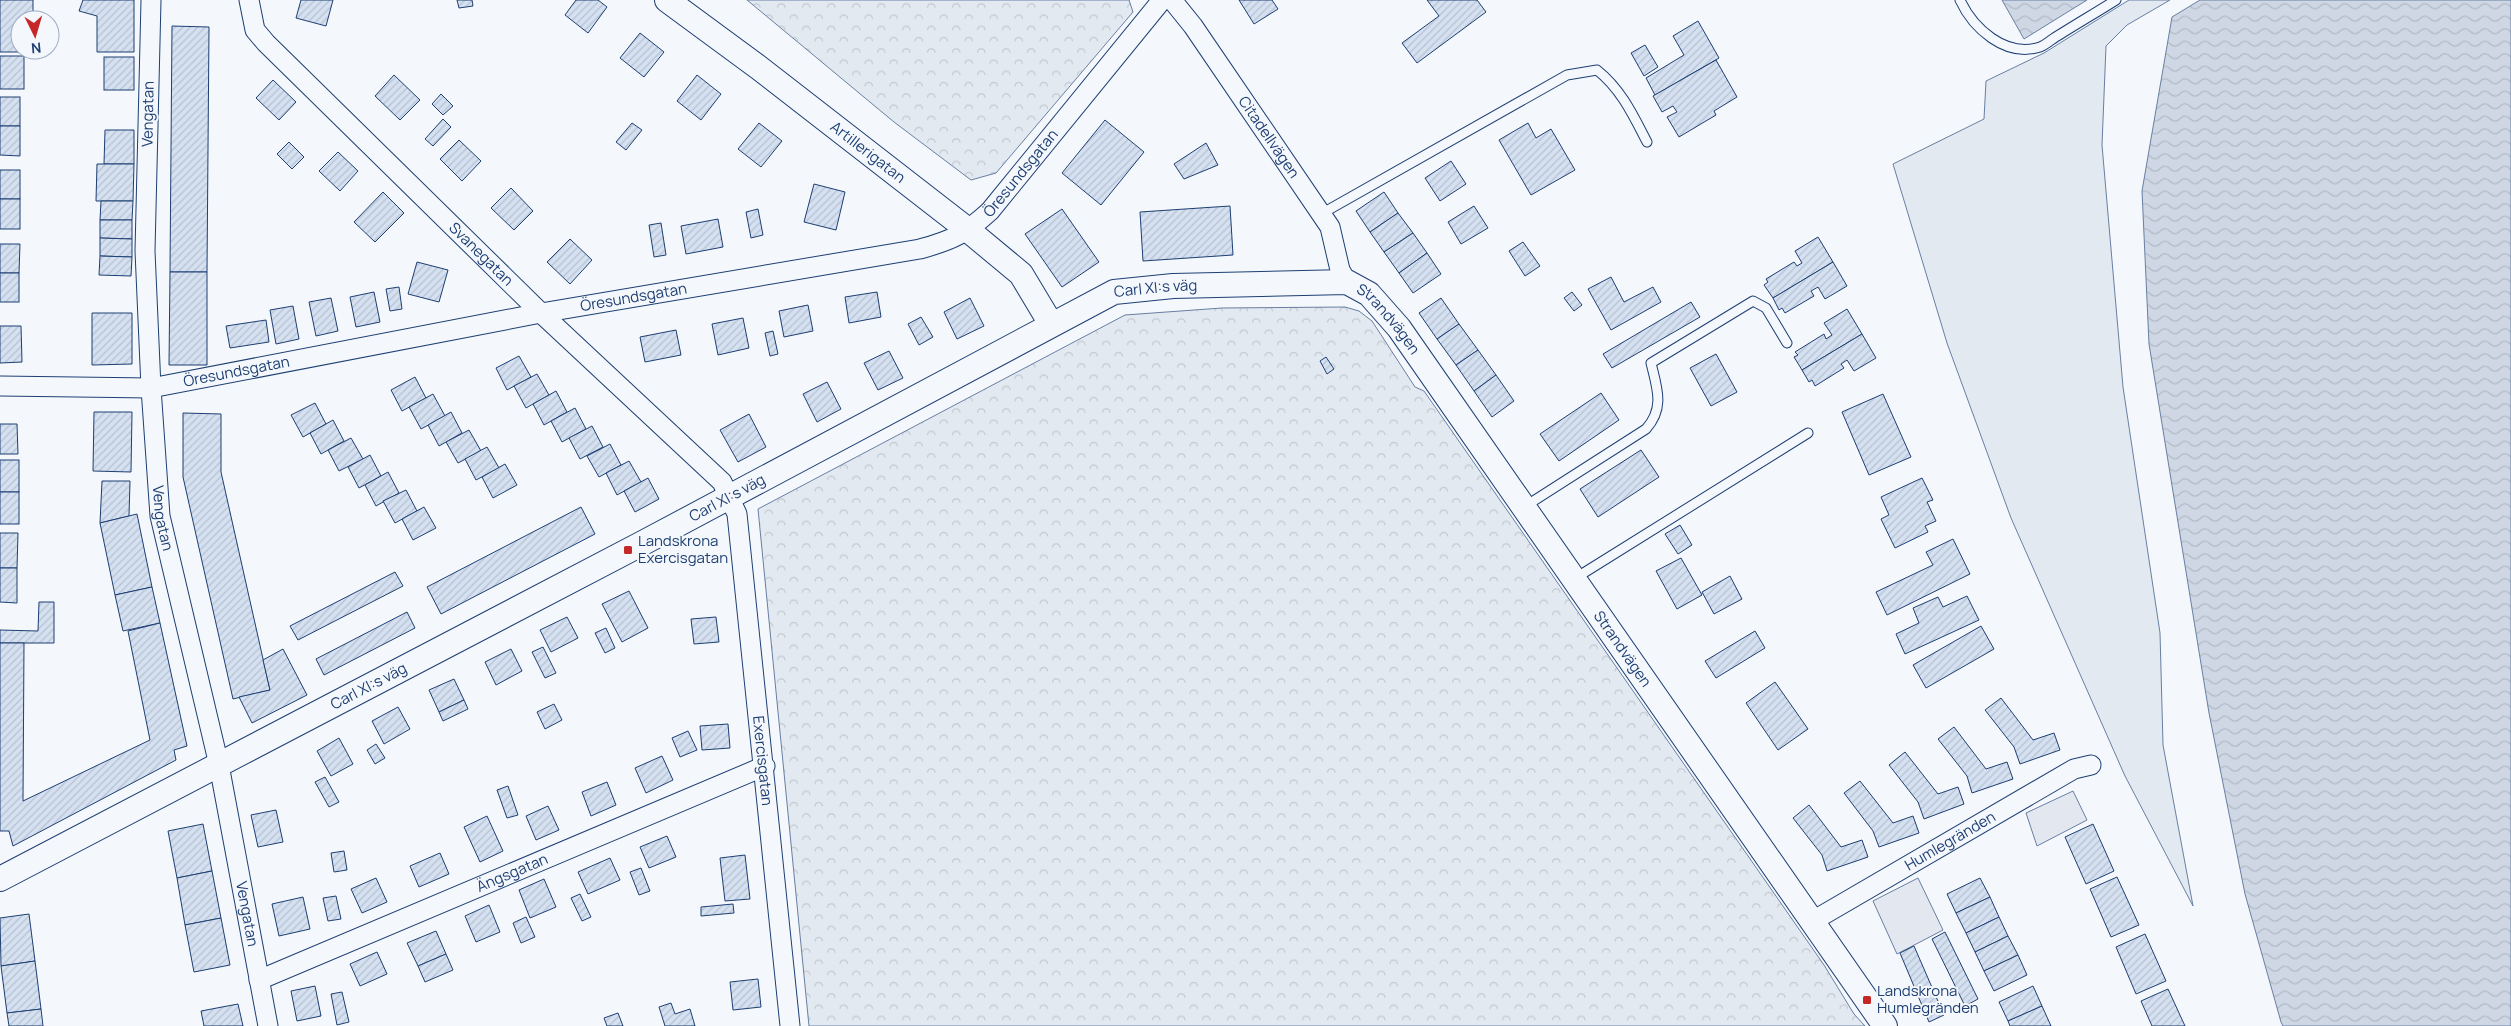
<svg xmlns="http://www.w3.org/2000/svg" width="2511" height="1026" viewBox="0 0 2511 1026" font-family="Manrope,sans-serif">
  <defs>
    <pattern id="park-crowns" width="20" height="18" patternUnits="userSpaceOnUse" patternTransform="scale(1.25)"><rect width="20" height="18" fill="#e3e9f0"/><path d="M2 6a3 3 0 1 1 6 0M12 15a3 3 0 1 1 6 0" fill="none" stroke="#c2c9d1"/></pattern>
    <pattern id="water-waves" width="16" height="10" patternUnits="userSpaceOnUse" patternTransform="scale(1.25)"><rect width="16" height="10" fill="#cfd7e4"/><path d="M0 5q4-4 8 0t8 0" fill="none" stroke="#b1bac7"/></pattern>
    <pattern id="building-hatch" width="6" height="6" patternUnits="userSpaceOnUse" patternTransform="scale(1.25)"><rect width="6" height="6" fill="#d5e0f0"/><path d="M-1 1l2-2M0 6l6-6M5 7l2-2" fill="none" stroke="#b6c1d1"/></pattern>
  </defs>
  <rect width="100%" height="100%" fill="#f4f7fb"/>
  <polygon fill="#e3e9f0" stroke="#687fa3" points="2129,0 2170,0 2127,25 2106,46 2102,145 2123,387 2160,633 2163,745 2193,906 2125,776 2011,518 1947,343 1893,164 1984,119 1986,81 2044,53"/>
  <g fill="url(#park-crowns)" stroke="#687fa3">
    <polygon points="747,0 1129,0 1133,12 996,173 971,180 894,122"/>
    <polygon points="1345,307 1359,311 1372,321 1415,387 1424,391 1824,965 1854,1014 1865,1026 809,1026 758,509 1125,315 1222,308"/>
  </g>
  <g fill="#e3e8f0" stroke="#687fa3">
    <polygon points="2073,791 2087,820 2037,846 2026,813"/>
    <polygon points="1918,878 1943,930 1897,954 1873,901"/>
  </g>
  <g fill="url(#water-waves)" stroke="#687fa3">
    <polygon points="2002,0 2087,0 2024,39"/>
    <polygon points="2200,0 2511,0 2511,1026 2283,1026 2281,1022 2245,894 2209,713 2149,344 2142,191 2172,17"/>
  </g>
  <g fill="url(#building-hatch)" stroke="#1d3f73">
    <polygon points="0,0 33,0 33,20 20,20 20,50 33,50 33,52 0,52"/>
    <polygon points="83,0 134,0 134,52 97,52 97,16 79,11"/>
    <polygon points="301,0 333,0 326,26 296,18"/>
    <polygon points="457,0 472,0 473,6 459,8"/>
    <polygon points="576,0 598,0 607,7 588,33 565,15"/>
    <polygon points="1239,0 1272,0 1278,9 1254,24"/>
    <polygon points="1427,0 1477,0 1486,12 1417,63 1402,43 1439,16"/>
    <polygon points="1698,21 1719,58 1655,95 1646,78 1684,55 1673,36"/>
    <polygon points="172,26 209,27 207,272 170,272"/>
    <polygon points="640,33 664,52 644,77 620,58"/>
    <polygon points="1645,45 1658,67 1644,76 1631,53"/>
    <rect x="0" y="56" width="24" height="33"/>
    <rect x="104" y="57" width="30" height="33"/>
    <polygon points="1716,60 1737,97 1714,111 1716,115 1679,137 1667,117 1677,112 1673,106 1662,112 1653,96"/>
    <polygon points="394,75 420,100 400,120 375,96"/>
    <polygon points="697,75 721,94 701,120 677,101"/>
    <polygon points="273,80 296,102 279,120 256,98"/>
    <polygon points="441,94 453,106 443,115 432,104"/>
    <rect x="0" y="97" width="20" height="29"/>
    <polygon points="443,119 451,127 433,146 425,139"/>
    <polygon points="1105,120 1144,152 1101,205 1062,173"/>
    <polygon points="632,123 642,130 626,150 616,142"/>
    <polygon points="759,123 782,141 761,167 738,149"/>
    <polygon points="1528,123 1536,138 1551,129 1575,170 1531,195 1499,140"/>
    <polygon points="0,126 20,126 20,156 0,155"/>
    <polygon points="105,130 134,130 134,164 104,164"/>
    <polygon points="459,140 481,161 462,181 440,159"/>
    <polygon points="289,142 304,157 292,169 277,154"/>
    <polygon points="1206,143 1218,165 1184,179 1174,164"/>
    <polygon points="338,152 358,171 340,191 319,171"/>
    <polygon points="1451,161 1466,184 1440,201 1425,178"/>
    <polygon points="97,164 134,164 133,201 96,201"/>
    <rect x="0" y="170" width="20" height="29"/>
    <polygon points="814,184 845,192 836,230 804,222"/>
    <polygon points="511,188 533,211 514,230 491,208"/>
    <polygon points="383,192 404,213 375,242 354,222"/>
    <polygon points="1384,192 1398,213 1370,232 1356,211"/>
    <rect x="0" y="199" width="20" height="30"/>
    <polygon points="101,201 133,201 132,220 100,220"/>
    <polygon points="1230,206 1233,255 1143,261 1140,212"/>
    <polygon points="1474,206 1488,228 1461,244 1448,222"/>
    <polygon points="758,209 763,235 751,238 746,212"/>
    <polygon points="1062,209 1099,262 1062,287 1025,234"/>
    <polygon points="1398,213 1413,233 1384,252 1370,232"/>
    <polygon points="718,219 723,247 686,254 681,226"/>
    <polygon points="100,220 132,220 132,239 100,238"/>
    <polygon points="661,223 666,255 654,257 649,225"/>
    <polygon points="1413,233 1427,253 1399,273 1384,252"/>
    <polygon points="1818,237 1833,262 1773,298 1764,285 1768,282 1766,279 1794,262 1797,266 1802,263 1795,251"/>
    <polygon points="100,238 132,239 132,257 100,256"/>
    <polygon points="570,239 592,260 570,284 547,262"/>
    <polygon points="1523,242 1540,266 1525,276 1509,251"/>
    <polygon points="0,244 20,244 19,273 0,273"/>
    <polygon points="1427,253 1441,274 1413,293 1399,273"/>
    <polygon points="100,256 132,257 131,276 99,275"/>
    <polygon points="417,262 448,270 439,302 408,294"/>
    <polygon points="1833,262 1847,286 1825,299 1818,287 1811,291 1814,296 1785,313 1782,308 1779,310 1773,298"/>
    <polygon points="170,272 207,272 207,365 169,365"/>
    <rect x="0" y="273" width="19" height="29"/>
    <polygon points="1611,277 1624,302 1653,287 1661,302 1611,330 1588,289"/>
    <polygon points="399,287 402,309 390,311 386,289"/>
    <polygon points="374,292 380,322 356,327 350,297"/>
    <polygon points="877,292 881,317 849,323 845,297"/>
    <polygon points="1572,292 1582,305 1574,311 1564,298"/>
    <polygon points="331,298 338,331 316,336 309,302"/>
    <polygon points="970,298 984,326 957,339 944,312"/>
    <polygon points="1441,298 1459,324 1437,339 1419,313"/>
    <polygon points="1691,302 1700,317 1612,368 1603,354"/>
    <polygon points="808,305 813,331 784,337 779,311"/>
    <polygon points="293,306 299,339 276,344 270,310"/>
    <polygon points="1847,309 1862,334 1802,370 1794,357 1798,355 1795,352 1824,334 1826,339 1832,335 1824,323"/>
    <polygon points="92,313 132,313 132,364 92,365"/>
    <polygon points="921,317 933,337 919,345 908,324"/>
    <polygon points="743,318 749,348 718,355 712,324"/>
    <polygon points="266,320 269,342 230,348 226,326"/>
    <polygon points="1459,324 1478,350 1456,365 1437,339"/>
    <polygon points="0,326 21,326 22,362 0,363"/>
    <polygon points="676,330 681,355 645,362 640,337"/>
    <polygon points="773,331 778,354 770,356 765,333"/>
    <polygon points="1862,334 1876,358 1854,371 1847,360 1841,364 1844,368 1815,386 1812,380 1809,382 1802,370"/>
    <polygon points="1478,350 1496,375 1474,391 1456,365"/>
    <polygon points="889,351 903,378 878,390 864,363"/>
    <polygon points="1716,354 1737,392 1711,406 1690,368"/>
    <polygon points="519,356 531,377 507,390 496,368"/>
    <polygon points="1326,357 1334,369 1327,374 1320,361"/>
    <polygon points="537,374 549,395 526,408 514,386"/>
    <polygon points="1496,375 1514,401 1492,417 1474,391"/>
    <polygon points="415,377 426,398 402,411 391,390"/>
    <polygon points="827,382 841,409 817,422 803,394"/>
    <polygon points="556,391 567,412 544,425 533,404"/>
    <polygon points="1601,393 1619,420 1559,461 1540,434"/>
    <polygon points="433,394 445,416 421,429 409,407"/>
    <polygon points="1883,394 1911,457 1869,475 1842,412"/>
    <polygon points="315,403 326,424 303,437 291,415"/>
    <polygon points="575,408 586,429 562,442 551,421"/>
    <polygon points="94,412 132,412 131,472 93,471"/>
    <polygon points="451,412 462,433 439,446 428,425"/>
    <polygon points="183,413 221,414 221,472 270,690 233,699 183,477"/>
    <polygon points="749,414 766,447 738,462 720,430"/>
    <polygon points="333,420 344,441 321,454 310,433"/>
    <polygon points="0,424 17,424 18,454 0,454"/>
    <polygon points="592,426 603,447 580,459 569,438"/>
    <polygon points="469,430 481,451 458,463 446,442"/>
    <polygon points="351,438 363,459 339,471 328,450"/>
    <polygon points="610,444 621,465 599,477 587,456"/>
    <polygon points="487,447 499,468 476,480 465,459"/>
    <polygon points="1641,450 1659,477 1598,517 1580,489"/>
    <polygon points="370,455 381,476 359,488 348,467"/>
    <rect x="0" y="460" width="19" height="32"/>
    <polygon points="629,461 641,482 617,495 606,473"/>
    <polygon points="505,464 517,485 493,498 482,477"/>
    <polygon points="388,472 399,493 376,506 365,485"/>
    <polygon points="648,478 659,499 635,512 624,491"/>
    <polygon points="1922,478 1933,500 1927,502 1936,521 1925,526 1928,532 1895,548 1881,519 1889,515 1881,497"/>
    <polygon points="102,481 130,481 129,516 100,523"/>
    <polygon points="406,490 417,511 395,523 383,501"/>
    <rect x="0" y="492" width="19" height="32"/>
    <polygon points="424,507 436,528 413,540 402,519"/>
    <polygon points="581,507 595,534 441,614 427,587"/>
    <polygon points="137,514 152,587 115,595 100,523"/>
    <polygon points="1680,525 1692,545 1678,554 1665,534"/>
    <polygon points="0,533 18,533 17,568 0,568"/>
    <polygon points="1953,539 1970,574 1887,615 1876,592 1933,565 1926,552"/>
    <polygon points="1681,558 1702,595 1677,609 1656,571"/>
    <polygon points="0,568 17,568 17,603 0,602"/>
    <polygon points="395,572 403,586 298,640 290,626"/>
    <polygon points="1730,576 1742,599 1714,614 1702,592"/>
    <polygon points="152,587 160,623 123,631 115,595"/>
    <polygon points="629,591 648,628 622,642 602,604"/>
    <polygon points="1967,596 1979,620 1905,654 1896,634 1919,623 1913,608 1938,597 1943,607"/>
    <polygon points="39,602 54,602 54,643 0,643 0,630 38,631"/>
    <polygon points="407,612 415,628 324,675 316,659"/>
    <polygon points="567,617 578,638 551,652 540,630"/>
    <polygon points="716,617 719,642 694,644 691,619"/>
    <polygon points="160,623 187,746 174,750 176,760 13,846 9,831 0,831 0,643 24,643 23,801 150,740 128,631"/>
    <polygon points="1981,626 1994,649 1926,688 1913,665"/>
    <polygon points="606,628 615,648 605,653 595,633"/>
    <polygon points="1755,631 1765,648 1716,678 1705,661"/>
    <polygon points="543,647 556,673 545,678 532,652"/>
    <polygon points="283,649 307,695 252,723 239,697 270,690 263,660"/>
    <polygon points="511,649 522,671 496,685 485,662"/>
    <polygon points="454,679 464,700 439,712 429,690"/>
    <polygon points="1775,682 1808,729 1778,750 1746,703"/>
    <polygon points="2001,698 2033,740 2054,733 2060,750 2020,764 2014,747 1985,710"/>
    <polygon points="464,700 468,709 443,721 439,712"/>
    <polygon points="554,704 562,720 545,729 537,712"/>
    <polygon points="398,707 410,729 384,744 372,721"/>
    <polygon points="728,724 730,748 702,750 700,726"/>
    <polygon points="1954,727 1986,769 2007,762 2013,779 1972,793 1967,776 1938,739"/>
    <polygon points="688,731 697,750 680,757 672,738"/>
    <polygon points="339,738 353,764 331,776 317,751"/>
    <polygon points="376,744 385,758 375,764 367,750"/>
    <polygon points="1905,752 1938,794 1958,787 1964,804 1924,819 1918,802 1889,765"/>
    <polygon points="662,756 673,780 646,793 635,768"/>
    <polygon points="325,777 339,802 329,807 315,782"/>
    <polygon points="1860,781 1893,823 1913,816 1919,833 1879,847 1873,831 1844,793"/>
    <polygon points="607,782 616,805 591,816 582,792"/>
    <polygon points="508,786 518,815 507,818 497,790"/>
    <polygon points="1809,805 1841,847 1862,840 1868,857 1827,871 1822,855 1793,818"/>
    <polygon points="548,806 559,830 536,840 526,816"/>
    <polygon points="276,810 283,842 258,847 251,815"/>
    <polygon points="487,816 503,851 480,862 464,827"/>
    <polygon points="203,824 212,871 177,878 168,831"/>
    <polygon points="2093,824 2114,871 2086,884 2065,837"/>
    <polygon points="667,836 676,857 649,868 640,847"/>
    <polygon points="344,851 347,870 334,872 331,853"/>
    <polygon points="440,853 449,874 419,887 410,866"/>
    <polygon points="745,855 750,899 725,901 720,858"/>
    <polygon points="610,858 620,880 588,894 578,872"/>
    <polygon points="641,868 650,891 639,895 630,872"/>
    <polygon points="212,871 221,918 185,925 177,878"/>
    <polygon points="2117,877 2139,925 2111,937 2090,889"/>
    <polygon points="376,878 387,902 362,913 351,889"/>
    <polygon points="1980,878 1990,897 1956,913 1947,894"/>
    <polygon points="544,879 556,907 530,918 519,890"/>
    <polygon points="580,894 591,917 582,921 571,898"/>
    <polygon points="336,896 341,919 328,921 323,898"/>
    <polygon points="303,897 310,929 279,936 272,904"/>
    <polygon points="1990,897 1999,917 1966,933 1956,913"/>
    <polygon points="733,904 734,913 701,916 701,907"/>
    <polygon points="489,905 500,932 476,942 465,916"/>
    <polygon points="29,914 35,961 1,966 0,918"/>
    <polygon points="526,917 535,937 521,943 513,923"/>
    <polygon points="1999,917 2008,936 1975,952 1966,933"/>
    <polygon points="221,918 230,965 194,972 185,925"/>
    <polygon points="436,931 446,954 418,966 407,943"/>
    <polygon points="1945,932 1978,999 1965,1006 1932,939"/>
    <polygon points="2145,934 2166,981 2136,994 2116,947"/>
    <polygon points="2008,936 2018,955 1984,971 1975,952"/>
    <polygon points="1914,946 1944,1015 1929,1022 1900,953"/>
    <polygon points="377,952 387,974 360,986 350,964"/>
    <polygon points="446,954 453,970 425,982 418,966"/>
    <polygon points="2018,955 2027,975 1994,991 1984,971"/>
    <polygon points="35,961 41,1009 7,1013 1,966"/>
    <polygon points="758,979 761,1007 733,1010 730,982"/>
    <polygon points="315,986 321,1016 297,1021 291,991"/>
    <polygon points="2033,986 2042,1006 2008,1021 1999,1002"/>
    <polygon points="2168,989 2185,1026 2152,1026 2141,1001"/>
    <polygon points="342,992 349,1022 337,1025 331,994"/>
    <polygon points="671,1003 675,1014 690,1009 695,1026 665,1026 659,1007"/>
    <polygon points="238,1004 243,1026 204,1026 201,1011"/>
    <polygon points="2042,1006 2051,1026 2010,1026 2008,1021"/>
    <polygon points="41,1009 43,1026 9,1026 7,1013"/>
    <polygon points="618,1013 623,1026 607,1026 604,1018"/>
  </g>
  <g fill="none" stroke-linecap="round" stroke-linejoin="round">
    <defs>
      <g id="service">
        <path d="M1960 0C1973 28 2005 58 2040 47 2046 45 2053 38 2059 35 2078 23 2097 12 2116 0"/>
        <path d="M1321 214 1567 75 1597 70C1621 89 1633 115 1647 142"/>
        <path d="M1524 507 1646 429C1665 408 1657 388 1651 363L1753 301 1766 308 1787 343"/>
        <polyline points="1574,579 1808,433"/>
      </g>
      <g id="minor">
        <path id="s1" d="M151 0 145 251 151 388 160 516 219 765 268 1026"/>
        <path id="s2" d="M249 0 255 30 266 43 541 313 722 482 737 514 790 1026"/>
        <path id="s3" d="M1172 0 1193 26 1330 227 1340 270 1347 282"/>
        <path id="s4" d="M0 386 151 388 541 313 920 249C953 240 965 234 990 211L1162 0"/>
        <path id="s5" d="M1811 922 2074 769 2091 765"/>
        <path id="s6" d="M259 980 765 766"/>
      </g>
      <g id="tertiary">
        <path id="s7" d="M667 0 758 67 968 230 1021 274 1051 324"/>
        <path id="s8" d="M0 879 641 544 1114 292 1173 286 1347 282 1369 294 1399 328 1885 1026"/>
      </g>
    </defs>
    <use href="#service" stroke="#1d3f73" stroke-width="11"/>
    <use href="#minor" stroke="#1d3f73" stroke-width="21"/>
    <use href="#tertiary" stroke="#1d3f73" stroke-width="26"/>
    <use href="#service" stroke="#f4f7fb" stroke-width="9"/>
    <use href="#minor" stroke="#f4f7fb" stroke-width="19"/>
    <use href="#tertiary" stroke="#f4f7fb" stroke-width="24"/>
  </g>
  <g fill="#c62828" stroke="#f4f7fb" stroke-width="2">
    <rect x="623" y="545" width="10" height="10" rx="2.5"/>
    <rect x="1862" y="995" width="10" height="10" rx="2.5"/>
  </g>
  <g text-anchor="middle" stroke-width="4" stroke-linejoin="round" paint-order="stroke">
    <g font-size="15" fill="#1d3f73" stroke="#f4f7fb">
      <text transform="translate(148 114) rotate(-89)" y="5">Vengatan</text>
      <text dy="5" stroke="none"><textPath href="#s3" startOffset="168">Citadellvägen</textPath></text>
      <text dy="5" stroke="none"><textPath href="#s7" startOffset="252">Artillerigatan</textPath></text>
      <text dy="5" stroke="none"><textPath href="#s4" startOffset="1062">Öresundsgatan</textPath></text>
      <text dy="5" stroke="none"><textPath href="#s2" startOffset="349">Svanegatan</textPath></text>
      <text dy="5" stroke="none"><textPath href="#s8" startOffset="1301">Carl XI:s väg</textPath></text>
      <text dy="5" stroke="none"><textPath href="#s4" startOffset="642">Öresundsgatan</textPath></text>
      <text dy="5" stroke="none"><textPath href="#s8" startOffset="1549">Strandvägen</textPath></text>
      <text dy="5" stroke="none"><textPath href="#s4" startOffset="238">Öresundsgatan</textPath></text>
      <text dy="5" stroke="none"><textPath href="#s8" startOffset="821">Carl XI:s väg</textPath></text>
      <text dy="5" stroke="none"><textPath href="#s1" startOffset="519">Vengatan</textPath></text>
      <text dy="5" stroke="none"><textPath href="#s8" startOffset="1954">Strandvägen</textPath></text>
      <text dy="5" stroke="none"><textPath href="#s8" startOffset="416">Carl XI:s väg</textPath></text>
      <text dy="5" stroke="none"><textPath href="#s2" startOffset="964">Exercisgatan</textPath></text>
      <text dy="5" stroke="none"><textPath href="#s5" startOffset="161">Humlegränden</textPath></text>
      <text dy="5" stroke="none"><textPath href="#s6" startOffset="275">Ängsgatan</textPath></text>
      <text dy="5" stroke="none"><textPath href="#s1" startOffset="924">Vengatan</textPath></text>
    </g>
    <g font-size="15" fill="#1d3f73" stroke="#f4f7fb" text-anchor="start">
      <text x="638" y="546">Landskrona<tspan x="638" dy="17">Exercisgatan</tspan></text>
      <text x="1877" y="996">Landskrona<tspan x="1877" dy="17">Humlegränden</tspan></text>
    </g>
  </g>
  <g transform="translate(35 35) rotate(175)"><circle r="24" fill="#f4f7fb" stroke="#9eadc5"/>
  <path d="M0-4L9 19L0 12L-9 19Z" fill="#c62828"/>
  <text y="-8" font-size="14" font-weight="bold" text-anchor="middle" fill="#1d3f73">N</text>
  </g>
</svg>
